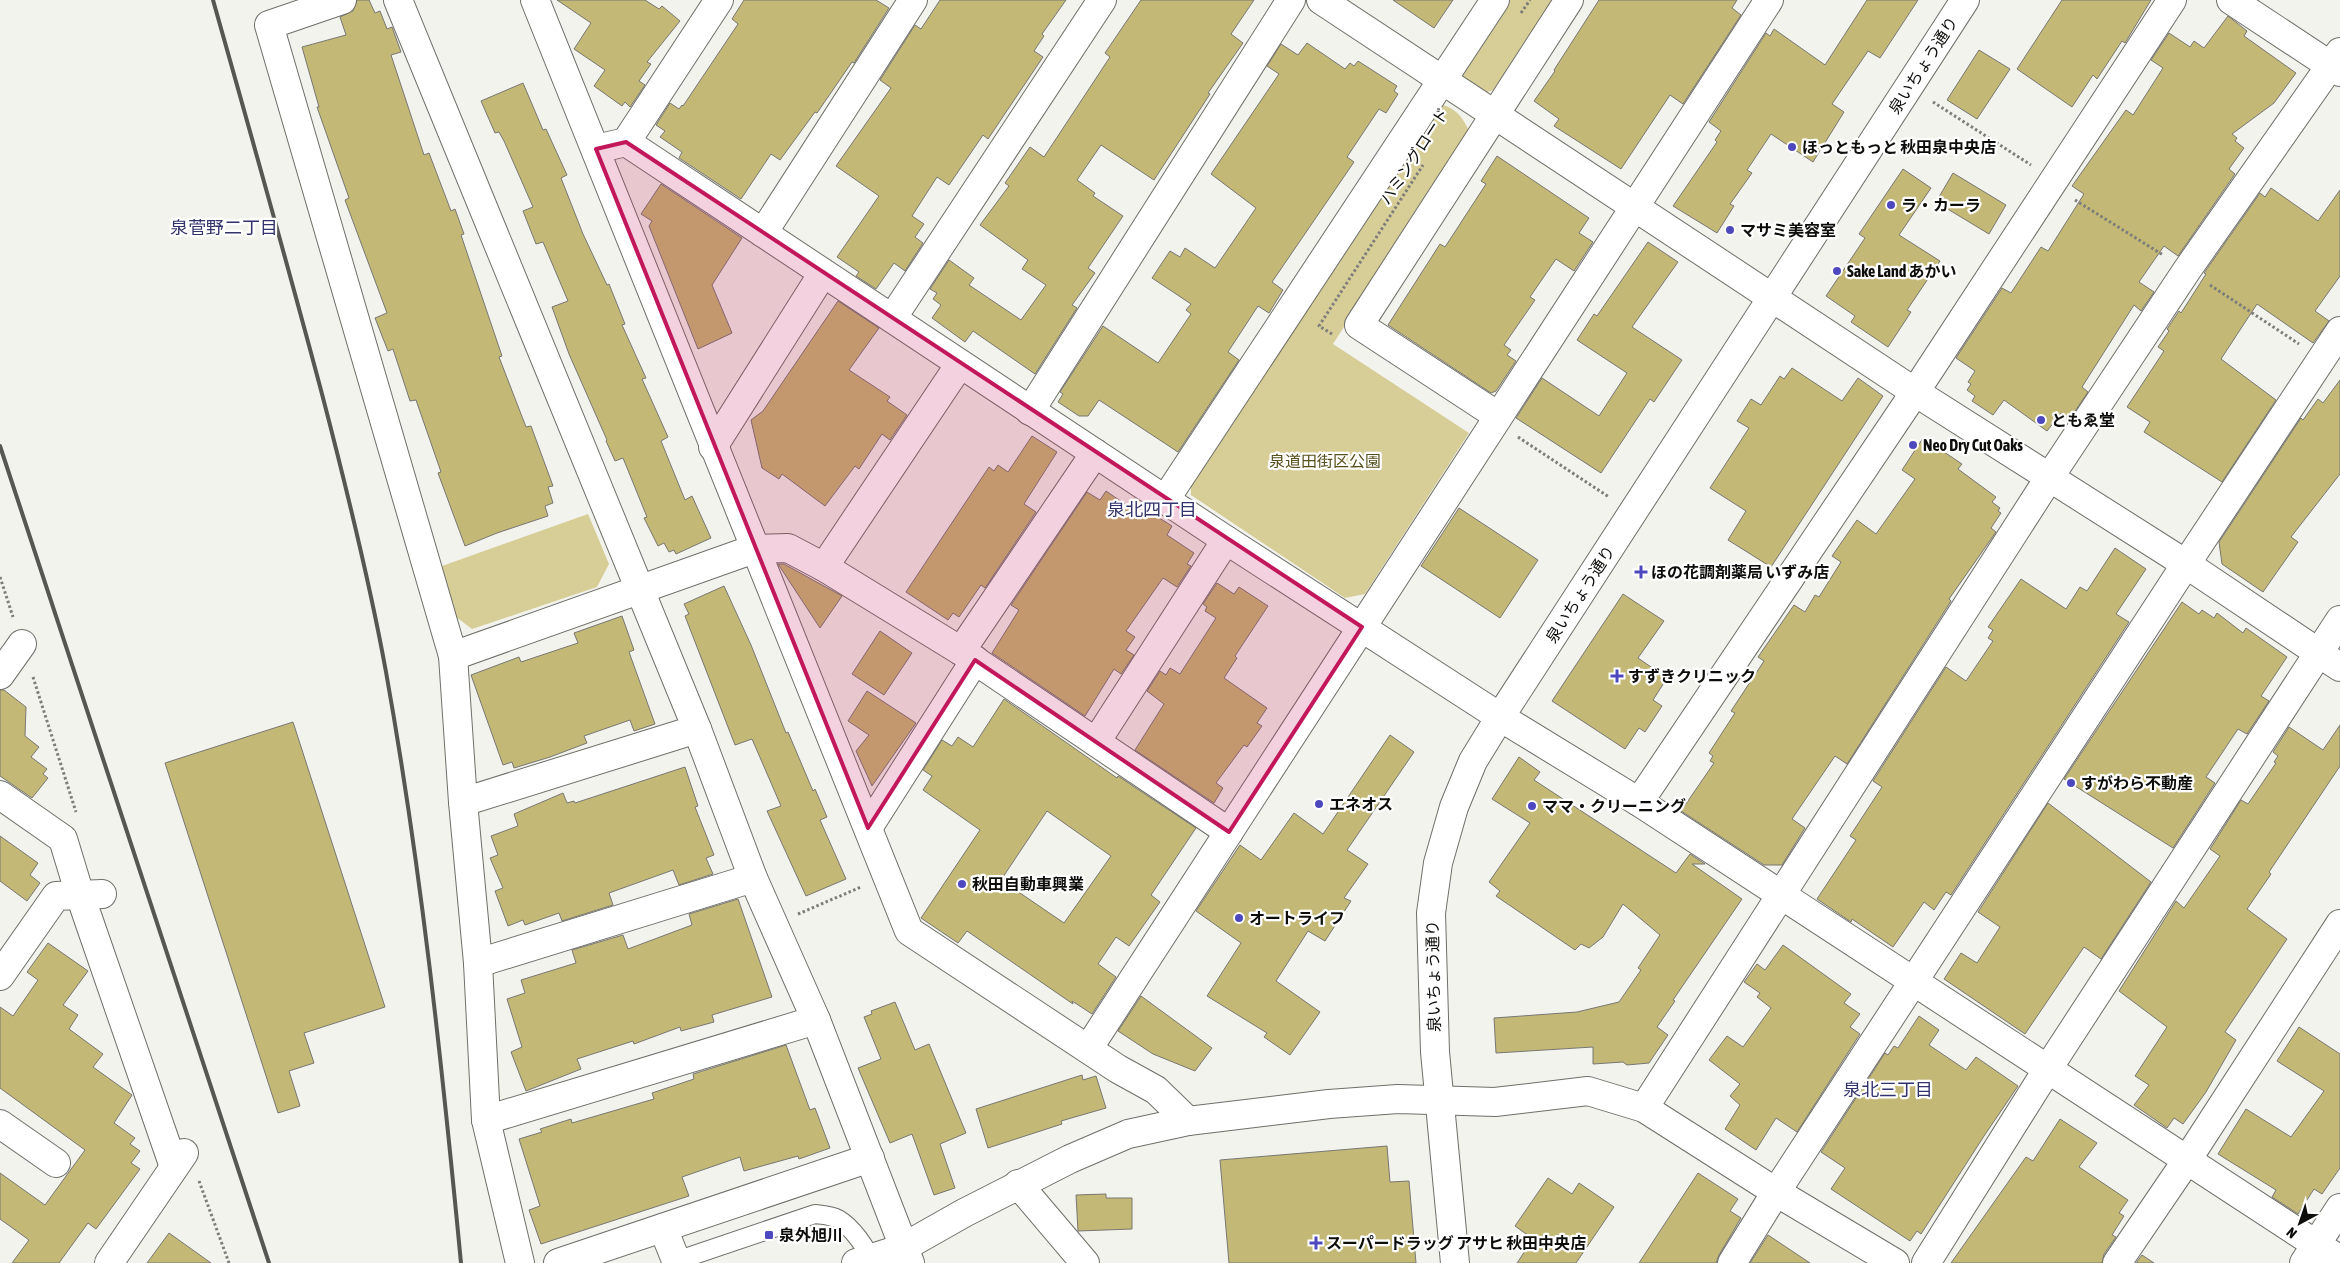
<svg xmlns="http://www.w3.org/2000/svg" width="2340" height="1263" viewBox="0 0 2340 1263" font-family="'Asap Condensed','Noto Sans JP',sans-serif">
  <rect width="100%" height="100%" fill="#f3f3ed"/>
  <g fill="#d6cd97">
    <polygon points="1508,0 1553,0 1494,90 1484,93 1462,78 1462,69"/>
    <path d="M1438 104C1454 106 1463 117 1469 131L1333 344 1469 433 1365 594 1345 598 1191 495V479Z"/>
    <polygon points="588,514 609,564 597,587 472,629 455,616 442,566"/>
  </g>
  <g fill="#c3b875" stroke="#787773" fill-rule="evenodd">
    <polygon points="357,0 369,0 375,13 380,11 387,29 392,27 401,52 391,55 424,155 429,153 451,211 455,209 464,234 461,235 502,356 499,357 526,427 531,426 553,486 548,487 553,503 545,506 548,516 497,533 465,546 438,473 441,472 416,400 410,401 393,349 388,351 375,318 387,313 345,200 349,198 317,107 319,107 302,47 346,35 340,17 353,11"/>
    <polygon points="557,0 645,0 659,9 662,6 680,21 647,62 651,64 639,81 645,85 630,107 625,102 622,106 594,86 605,70 574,49 591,23"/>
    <polygon points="744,0 876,0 889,8 854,63 852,62 817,113 815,112 780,160 771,154 741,199 679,158 682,152 660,137 665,131 656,125 670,103 679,109 682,105 683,106 738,24 732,19"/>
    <polygon points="940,0 1066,0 1042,34 1044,36 1034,51 1043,57 988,139 983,135 949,185 937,177 912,216 924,224 915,237 923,243 905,271 894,263 876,289 856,276 859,272 837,257 879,196 836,166 891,88 880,80 915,25 921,29"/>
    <polygon points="1141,0 1254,0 1231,34 1243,43 1208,93 1210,94 1154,180 1101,145 1077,180 1095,193 1093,196 1123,216 1088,268 1095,273 1072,305 1077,308 1035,374 973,331 965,342 932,318 941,305 933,299 937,293 930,289 949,260 974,278 969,285 1021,320 1046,285 1022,269 1028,260 980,225 1009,186 1005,183 1030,147 1044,157 1110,57 1105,53"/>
    <polygon points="1393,0 1453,0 1434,28"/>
    <polygon points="1599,0 1737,0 1732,8 1741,15 1683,104 1670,95 1621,169 1554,126 1559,119 1534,101 1555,71 1554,70"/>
    <polygon points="1867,0 1918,0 1880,58 1868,51 1832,104 1844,112 1813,162 1771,134 1747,170 1752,173 1730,204 1734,206 1717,233 1673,206 1717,142 1715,140 1721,131 1709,122 1766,33 1770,36 1774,29 1825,65"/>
    <polygon points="2062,0 2151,0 2125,43 2122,41 2097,79 2093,75 2072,107 2017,69"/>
    <polygon points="2228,16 2247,31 2244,36 2296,73 2274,103 2232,134 2237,138 2235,141 2244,148 2229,169 2235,174 2178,256 2164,246 2139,282 2154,292 2141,311 2134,305 2082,387 2088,392 2069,420 2061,413 2047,431 2004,400 1993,415 1972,401 1975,396 1967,390 1971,384 1968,382 1975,371 1956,358 2002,288 2011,293 2041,247 2048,251 2084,194 2072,186 2126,110 2133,115 2163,68 2151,60 2169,33 2190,47 2194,41 2204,48"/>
    <polygon points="1307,43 1345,69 1350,63 1354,66 1358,61 1397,86 1394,91 1398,94 1386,113 1379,109 1347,157 1354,162 1272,282 1283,290 1269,313 1258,306 1228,352 1239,360 1178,452 1099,400 1088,416 1079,416 1058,402 1063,394 1060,392 1103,326 1158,363 1191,314 1186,310 1191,304 1152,278 1170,251 1180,257 1185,248 1215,268 1256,208 1211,174 1279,74 1267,66 1281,44 1298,55"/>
    <polygon points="1979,50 2010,69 1977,119 1947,100"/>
    <polygon points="523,83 543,130 546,129 567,175 561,178 583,234 607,285 609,284 625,324 622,325 646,378 642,379 668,437 661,441 685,500 692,496 711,538 676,554 674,550 669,552 664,543 658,546 644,518 647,517 623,458 615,461 606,441 607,440 569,354 552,307 568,301 543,242 536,244 523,211 533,207 504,141 499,132 495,133 481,101"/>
    <polygon points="1497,156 1589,218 1579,233 1593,242 1574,271 1556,259 1530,297 1535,300 1504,345 1511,350 1507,355 1516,361 1496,391 1491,393 1388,325 1440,244 1445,247 1486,184 1481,181"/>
    <polygon points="1903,169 1931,188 1899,235 1940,261 1907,310 1911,312 1888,347 1851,322 1855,316 1826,296 1865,238 1859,234"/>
    <polygon points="1953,173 2006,205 1989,234 1936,202"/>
    <polygon points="661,184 742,238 712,285 732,333 698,349 649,226 652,221 641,214"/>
    <polygon points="2271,188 2318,221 2340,190 2340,276 2315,311 2329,321 2313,343 2257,304 2221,359 2276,400 2222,482 2144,432 2150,422 2127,407 2164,351 2158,347 2169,331 2167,329 2179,311 2181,313 2206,274 2204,273 2260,193 2265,197"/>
    <polygon points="1648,242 1678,262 1632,327 1682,360 1654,402 1650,399 1601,473 1516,418 1542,378 1599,416 1627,373 1577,340 1594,314 1597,316"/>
    <polygon points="838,301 879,328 849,370 890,397 887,401 907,415 890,440 882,434 859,469 855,466 825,506 782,474 779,479 762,468 751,420 763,411"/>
    <polygon points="1792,368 1842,401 1858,378 1883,396 1771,567 1728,540 1746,511 1710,488 1749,428 1737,421 1751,399 1761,405 1780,376 1784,379"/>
    <polygon points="2340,380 2340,474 2291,537 2298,542 2263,592 2222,564 2219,542 2301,418 2303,420 2318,399 2323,403"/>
    <polygon points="1032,436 1057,452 1024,504 1036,512 985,588 981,585 959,617 953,613 948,620 906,592 989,467 994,471 998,465 1008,472"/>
    <polygon points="1923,438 1962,464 1958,469 1996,497 1992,502 2000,508 1998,511 2001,513 1991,528 1996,532 1949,599 1951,601 1847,764 1835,756 1792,819 1805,828 1782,865 1764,865 1681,811 1714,763 1710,761 1713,756 1709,753 1735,713 1731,711 1764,661 1758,657 1794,605 1805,612 1815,595 1819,597 1841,562 1832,556 1857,520 1876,534 1915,479 1902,470"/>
    <polygon points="1106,491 1141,515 1145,509 1172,526 1167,535 1194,553 1187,564 1191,566 1177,587 1163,578 1126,631 1135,637 1126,650 1134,655 1121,674 1114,669 1085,716 992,653 1019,610 1011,605 1087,492 1100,500"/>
    <polygon points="1459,508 1538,560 1500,618 1421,566"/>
    <polygon points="2115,548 2146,569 2116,614 2129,622 1951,895 1946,892 1934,910 1924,902 1893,947 1852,919 1851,922 1817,899 1856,840 1850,836 1882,787 1873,781 1946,667 1966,681 1993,641 1988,638 1993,630 1988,627 2021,579 2066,609 2080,587 2087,591"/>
    <polygon points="778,564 784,564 842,596 820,628"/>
    <polygon points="1217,583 1234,594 1239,587 1268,606 1235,656 1237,658 1224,678 1267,708 1257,723 1262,726 1247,747 1244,745 1216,783 1223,788 1214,803 1135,750 1164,704 1147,691 1160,671 1166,675 1170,668 1180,674 1216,618 1205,611 1207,607 1203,604"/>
    <polygon points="724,586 751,645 786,733 788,732 813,791 815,789 827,817 820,820 846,879 806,896 767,811 781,806 752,739 735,745 685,616 689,614 684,604"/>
    <polygon points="1623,594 1664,621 1638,658 1667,678 1653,700 1662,706 1645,732 1639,728 1625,749 1552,701"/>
    <polygon points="2182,602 2199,614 2202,610 2214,618 2217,613 2243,633 2246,628 2287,657 2261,696 2269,701 2247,734 2238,729 2206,777 2215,783 2173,848 2064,779"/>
    <polygon points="622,616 634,650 629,652 655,724 634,731 630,720 584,736 587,743 550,757 514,768 512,762 503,765 471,675 519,657 521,662 578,643 574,633"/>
    <polygon points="880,631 912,653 884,695 852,674"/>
    <polygon points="0,690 4,690 26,707 25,736 39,747 31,757 47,769 43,774 48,778 32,798 0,776"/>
    <polygon points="867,691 916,723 872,786 856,751 869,735 848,721"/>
    <path d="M1004 699 1117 778 1118 776 1196 828 1151 895 1160 902 1129 946 1116 937 1098 964 1116 977 1092 1014 1072 1001 1073 1004 967 931 958 943 921 918 980 830 923 790 932 776 923 770 942 740 952 746 958 737 973 747ZM1047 811 1111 856 1064 923 1001 880Z"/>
    <polygon points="293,722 385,1007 304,1033 314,1063 289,1071 300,1106 278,1113 165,763"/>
    <polygon points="2340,725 2340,766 2269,872 2271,874 2247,909 2287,939 2225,1032 2236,1040 2206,1092 2183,1124 2174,1118 2167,1128 2134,1105 2149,1085 2135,1076 2167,1027 2119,991 2176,901 2184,908 2220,856 2210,849 2241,800 2248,804 2276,763 2274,762 2278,756 2273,752 2289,727 2323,750"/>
    <polygon points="1390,735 1414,752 1347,850 1368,864 1344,898 1351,901 1325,941 1308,931 1276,981 1320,1012 1290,1055 1264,1037 1267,1033 1207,996 1241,943 1196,911 1240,845 1261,860 1294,813 1323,834"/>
    <polygon points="1519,757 1540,772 1534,780 1676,873 1690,854 1705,864 1692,864 1742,899 1673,1000 1675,1001 1657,1027 1668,1035 1649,1063 1627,1065 1623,1062 1593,1064 1593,1047 1496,1053 1494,1018 1577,1012 1619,1002 1641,970 1638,968 1660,935 1623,904 1603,937 1589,948 1581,944 1575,950 1496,896 1500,891 1489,882 1530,823 1492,799"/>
    <polygon points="685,767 698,806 695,807 714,855 706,858 713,874 679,885 673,870 609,893 613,905 562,921 559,913 525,925 523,920 508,926 495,891 503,888 490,858 498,855 491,836 518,826 514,814 563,793 567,803 574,801 575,803"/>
    <polygon points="2048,803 2151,882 2101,959 2084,947 2025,1034 1944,979 1961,953 1977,963 2000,927 1978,912"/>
    <polygon points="0,836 38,863 30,875 40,883 27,901 0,881"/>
    <polygon points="738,899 772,997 712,1015 714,1022 681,1031 680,1027 634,1044 633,1041 577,1059 581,1069 526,1091 511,1052 522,1047 507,999 525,993 521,980 576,963 572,950 623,935 628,949 692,925 689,914"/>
    <polygon points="48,943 88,971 63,1005 78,1015 69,1029 103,1054 93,1067 132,1095 114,1123 135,1138 130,1144 140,1151 131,1163 140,1169 96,1229 88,1223 59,1263 12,1263 29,1240 0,1219 0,1173 45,1205 85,1150 0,1088 0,1007 13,1016 38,980 27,972"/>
    <polygon points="1783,945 1851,994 1844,1003 1860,1014 1850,1027 1860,1034 1797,1132 1776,1118 1756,1150 1725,1129 1740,1105 1730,1096 1740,1084 1709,1060 1727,1036 1743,1047 1771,1008 1757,997 1760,993 1744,982 1757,964 1765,970"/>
    <polygon points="1141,996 1212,1048 1195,1071 1153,1054 1118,1031"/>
    <polygon points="895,1002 915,1050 929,1044 966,1133 940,1144 955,1188 934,1195 912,1134 890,1143 858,1068 881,1059 864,1017 872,1014 871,1011"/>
    <polygon points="1919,1016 1939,1030 1929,1045 1966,1070 1976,1057 2018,1086 1984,1136 1921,1234 1917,1231 1910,1241 1831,1189 1845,1168 1821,1152 1885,1053 1888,1055 1894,1046 1898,1048"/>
    <polygon points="2299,1027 2340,1054 2340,1168 2322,1194 2314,1189 2298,1214 2272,1197 2276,1190 2218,1154 2246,1109 2291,1137 2324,1091 2277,1061"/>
    <polygon points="786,1045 810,1110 815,1108 830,1148 799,1159 798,1156 744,1171 740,1157 682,1177 689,1196 541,1244 529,1210 540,1206 519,1139 542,1132 540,1129 571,1119 572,1123 654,1099 652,1093 694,1079 693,1074"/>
    <polygon points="1082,1075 1083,1080 1096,1076 1106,1108 1061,1121 1062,1124 988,1148 976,1109"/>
    <polygon points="2060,1119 2097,1143 2079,1167 2128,1200 2119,1213 2124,1216 2112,1235 2116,1237 2104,1254 2102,1263 1951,1263 2026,1157 2033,1161"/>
    <polygon points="1387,1146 1390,1182 1409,1181 1416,1263 1229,1263 1220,1160"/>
    <polygon points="1698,1173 1738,1199 1730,1211 1741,1218 1719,1255 1716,1263 1639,1263"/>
    <polygon points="1548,1178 1572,1194 1579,1183 1614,1207 1576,1263 1517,1263 1533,1239 1515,1226"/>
    <polygon points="1106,1194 1106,1198 1132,1198 1132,1229 1078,1231 1076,1195"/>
    <polygon points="169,1233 211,1263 147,1263"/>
    <polygon points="1768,1235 1810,1263 1750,1263"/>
    <polygon points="2142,1255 2154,1263 2136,1263"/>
  </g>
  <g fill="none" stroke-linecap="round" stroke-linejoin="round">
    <defs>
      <path id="service" d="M676 1261 815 1214C824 1215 831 1215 838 1219 852 1227 867 1248 872 1263"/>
      <g id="minor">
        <polyline points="342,0 269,25 453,656 463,802 478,963 486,1120 520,1263"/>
        <polyline points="398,0 697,729 753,878 816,1020 910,1263"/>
        <polyline points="535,0 909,931 1118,1069 1156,1090 1188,1121 1329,1104 1398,1099 1495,1102 1588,1091 1644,1108 1776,1192 1895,1263"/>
        <polyline points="2231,0 2340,72"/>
        <polyline points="626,142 719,0"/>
        <polyline points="596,149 626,142 1226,540 1500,717 1639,802 2340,1260"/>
        <polyline points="763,233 913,0"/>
        <polyline points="893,317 1102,0"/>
        <polyline points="1030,411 1291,0"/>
        <polyline points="1498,416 1359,325 1569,0"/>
        <polyline points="713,447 823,273"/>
        <polyline points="1165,500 1495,0"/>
        <polyline points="824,567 960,364"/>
        <polyline points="961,651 1095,453"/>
        <polyline points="453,656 754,549 788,548 824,567 961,651 1229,832"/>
        <polyline points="0,675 22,644"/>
        <polyline points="1096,742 1226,540"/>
        <polyline points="0,795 63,839 80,895 174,1167"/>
        <polyline points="463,802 697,729"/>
        <polyline points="1639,802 1915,392 2172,0"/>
        <polyline points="868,828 975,660"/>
        <polyline points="478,963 753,878"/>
        <polyline points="0,976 56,896 102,894"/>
        <polyline points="1088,1049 1769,0"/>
        <polyline points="1644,1108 2049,478 2187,270 2340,52"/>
        <polyline points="486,1120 816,1020"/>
        <polyline points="0,1124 56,1163"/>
        <polyline points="1018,1184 1085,1263"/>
        <polyline points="663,1228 677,1263"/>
        <polyline points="109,1263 184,1153"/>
        <polyline points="558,1263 870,1158"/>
        <polyline points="856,1263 900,1249"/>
        <polyline points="885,1263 904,1247 964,1213 1070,1159 1128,1134 1188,1121"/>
        <polyline points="1732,1263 1776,1192 2186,564 2340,331"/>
        <polyline points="1926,1263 2047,1070 2340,620"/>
        <polyline points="2117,1263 2187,1160 2340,924"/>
        <polyline points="2304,1263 2340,1208"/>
      </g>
      <g id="tertiary">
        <polyline points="1321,0 1915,392 2186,564 2340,667"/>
        <polyline points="1455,1263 1435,1052 1431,913 1438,863 1454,807 1473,761 1500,717 1965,0"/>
      </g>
    </defs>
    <use href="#service" stroke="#6f6f6a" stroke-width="20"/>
    <use href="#minor" stroke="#6f6f6a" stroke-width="30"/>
    <use href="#tertiary" stroke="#6f6f6a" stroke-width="30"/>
    <g stroke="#7d7d79" stroke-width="3" stroke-dasharray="2.5 2.5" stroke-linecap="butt">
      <polyline points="1521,13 1530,0"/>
      <polyline points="1933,102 2031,165"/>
      <polyline points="2075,200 2163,255"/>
      <polyline points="2210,285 2299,344"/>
      <polyline points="1332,334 1319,326 1423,165"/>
      <polyline points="1518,437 1609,497"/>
      <polyline points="0,577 13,617"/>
      <polyline points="33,677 76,812"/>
      <polyline points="798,914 861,887"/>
      <polyline points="199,1181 229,1263"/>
    </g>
    <use href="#service" stroke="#fff" stroke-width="18"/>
    <use href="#minor" stroke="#fff" stroke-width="28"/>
    <use href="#tertiary" stroke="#fff" stroke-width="28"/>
    <g stroke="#565652" stroke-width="4">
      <path d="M213 0C250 131 287 262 322 394 346 486 369 578 386 672 421 867 442 1065 461 1263"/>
      <polyline points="0,446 269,1263"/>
    </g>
  </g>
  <path fill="#c2185b" fill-opacity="0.2" stroke="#c2185b" stroke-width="4" stroke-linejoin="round" d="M626 142 1362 627 1229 832 975 660 868 828 596 149Z"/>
  <g fill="#4e48bf" stroke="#fff" stroke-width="2">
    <circle cx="1792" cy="147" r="5"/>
    <circle cx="1891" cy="205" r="5"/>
    <circle cx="1730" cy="230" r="5"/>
    <circle cx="1837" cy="271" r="5"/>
    <circle cx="2041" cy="420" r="5"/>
    <circle cx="1913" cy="445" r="5"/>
    <path d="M1638.5 564.5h5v5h5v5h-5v5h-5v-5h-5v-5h5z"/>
    <path d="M1614.5 668.5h5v5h5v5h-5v5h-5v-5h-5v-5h5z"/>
    <circle cx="2071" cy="783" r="5"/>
    <circle cx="1319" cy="804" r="5"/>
    <circle cx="1532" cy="806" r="5"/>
    <circle cx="962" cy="884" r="5"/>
    <circle cx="1239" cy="918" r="5"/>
    <rect x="764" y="1230" width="10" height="10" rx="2.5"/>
    <path d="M1313.5 1235.5h5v5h5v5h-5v5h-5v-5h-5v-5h5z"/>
  </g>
  <g text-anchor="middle" stroke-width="4.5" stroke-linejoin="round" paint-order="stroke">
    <g font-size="16" fill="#0d0d0b" stroke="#fff">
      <text transform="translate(1923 65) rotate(-57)" y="6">泉いちょう通り</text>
      <text transform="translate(1414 156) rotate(-57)" y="6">ハミングロード</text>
      <text transform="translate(1580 594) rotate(-57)" y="6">泉いちょう通り</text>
      <text transform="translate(1433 976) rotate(-91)" y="6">泉いちょう通り</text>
    </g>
    <g font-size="16" font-weight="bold" fill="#0d0d0b" stroke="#fff" text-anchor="start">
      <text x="1802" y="153">ほっともっと 秋田泉中央店</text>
      <text x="1901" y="211">ラ・カーラ</text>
      <text x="1740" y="236">マサミ美容室</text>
      <text x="1847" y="277">Sake Land あかい</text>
      <text x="2051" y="426">ともゑ堂</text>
      <text x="1923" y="451">Neo Dry Cut Oaks</text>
      <text x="1651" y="578">ほの花調剤薬局 いずみ店</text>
      <text x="1628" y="682">すずきクリニック</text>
      <text x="2081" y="789">すがわら不動産</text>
      <text x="1329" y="810">エネオス</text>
      <text x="1542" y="812">ママ・クリーニング</text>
      <text x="972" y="890">秋田自動車興業</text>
      <text x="1249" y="924">オートライフ</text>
      <text x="779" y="1241">泉外旭川</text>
      <text x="1326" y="1249">スーパードラッグ アサヒ 秋田中央店</text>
    </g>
    <g font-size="16" fill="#58501d" stroke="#fff">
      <text x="1325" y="467">泉道田街区公園</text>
    </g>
    <g font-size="18" fill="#32326d" stroke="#fff">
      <text x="224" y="234">泉菅野二丁目</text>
      <text x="1152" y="516">泉北四丁目</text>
      <text x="1888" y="1096">泉北三丁目</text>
    </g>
  </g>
  <g transform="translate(2300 1223) rotate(220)" stroke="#ffffff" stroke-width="4" paint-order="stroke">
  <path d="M0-4L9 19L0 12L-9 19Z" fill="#0d0d0b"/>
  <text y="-8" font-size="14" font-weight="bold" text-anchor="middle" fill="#0d0d0b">N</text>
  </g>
</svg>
